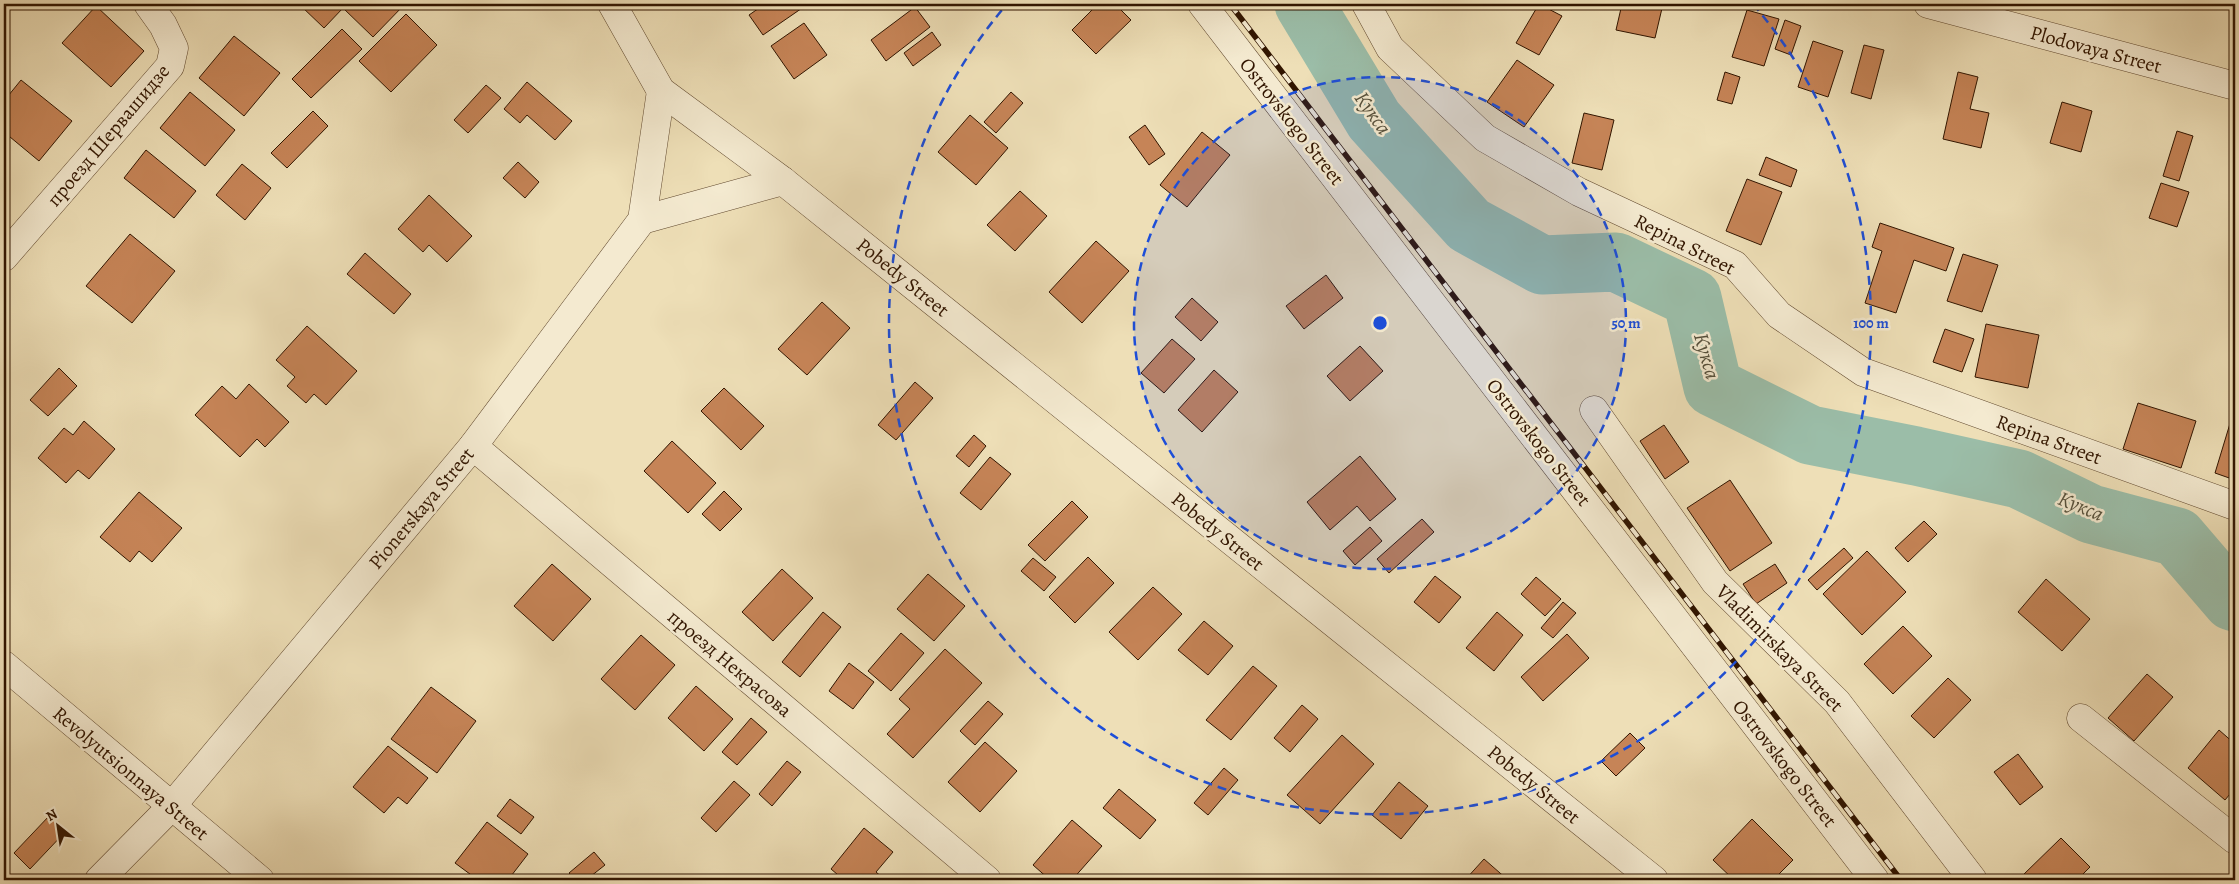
<svg xmlns="http://www.w3.org/2000/svg" width="2239" height="884" viewBox="0 0 2239 884" font-family="Alegreya,serif">
  <rect width="100%" height="100%" fill="#eedfb7"/>
  <filter id="stains"><feTurbulence type="fractalNoise" baseFrequency=".004" numOctaves="4"/><feColorMatrix values="0 0 0 0 .2 0 0 0 0 .09 0 0 0 0 .02 0 0 0 .5 -.17"/></filter>
  <radialGradient id="worn" r=".72"><stop offset=".6" stop-color="#630" stop-opacity="0"/><stop offset="1" stop-color="#630" stop-opacity=".3"/></radialGradient>
  <g fill="none" stroke-linecap="round" stroke-linejoin="round">
    <polyline stroke="#9bbda8" stroke-width="59" points="1304,4 1374,120 1469,225 1542,265 1616,262 1692,298 1713,387 1810,435 1916,456 2019,479 2091,514 2177,537 2232,601 2235,602"/>
  </g>
  <g fill="#c68457" stroke="#311500">
    <polygon points="303,4 405,4 373,37 343,8 324,28 301,6"/>
    <polygon points="765,4 808,4 763,35 749,15"/>
    <polygon points="1098,4 1115,4 1131,20 1096,54 1072,30"/>
    <polygon points="1539,4 1562,16 1539,55 1516,43"/>
    <polygon points="1622,4 1663,4 1655,38 1616,30"/>
    <polygon points="96,6 144,51 111,87 62,43"/>
    <polygon points="915,7 930,27 886,61 871,40"/>
    <polygon points="1747,10 1779,19 1764,66 1732,57"/>
    <polygon points="406,14 437,45 391,92 359,61"/>
    <polygon points="1785,20 1801,26 1791,55 1775,49"/>
    <polygon points="804,23 827,55 794,79 771,46"/>
    <polygon points="342,29 362,49 311,98 292,79"/>
    <polygon points="932,32 941,45 913,66 904,53"/>
    <polygon points="234,36 280,73 244,116 199,78"/>
    <polygon points="1813,41 1843,51 1828,97 1798,87"/>
    <polygon points="1864,45 1884,50 1871,99 1851,93"/>
    <polygon points="1517,60 1554,85 1524,127 1487,102"/>
    <polygon points="1725,72 1740,77 1732,104 1717,100"/>
    <polygon points="1958,72 1978,77 1970,109 1989,113 1981,148 1943,139"/>
    <polygon points="21,80 72,121 39,161 4,132 4,101"/>
    <polygon points="527,82 572,121 555,140 527,115 520,123 504,109"/>
    <polygon points="486,85 501,98 468,133 454,120"/>
    <polygon points="190,92 235,130 205,166 160,128"/>
    <polygon points="1011,92 1023,103 996,133 984,122"/>
    <polygon points="2062,102 2092,111 2081,152 2050,143"/>
    <polygon points="313,111 328,126 287,168 271,153"/>
    <polygon points="1584,113 1614,120 1602,170 1572,163"/>
    <polygon points="970,115 1008,148 976,185 938,152"/>
    <polygon points="1145,125 1165,154 1149,165 1129,137"/>
    <polygon points="2177,131 2193,136 2179,181 2163,176"/>
    <polygon points="1202,132 1230,155 1187,207 1160,185"/>
    <polygon points="146,150 196,191 174,218 124,178"/>
    <polygon points="1766,157 1797,170 1791,187 1759,175"/>
    <polygon points="518,162 539,182 525,198 503,178"/>
    <polygon points="242,164 271,188 245,220 216,195"/>
    <polygon points="1747,179 1782,192 1761,245 1726,231"/>
    <polygon points="2161,183 2189,192 2177,227 2149,218"/>
    <polygon points="1020,191 1047,216 1015,251 987,225"/>
    <polygon points="429,195 472,236 447,262 429,245 423,252 398,229"/>
    <polygon points="1880,223 1954,248 1946,271 1914,260 1896,313 1865,303 1882,251 1872,247"/>
    <polygon points="130,234 175,271 132,323 86,286"/>
    <polygon points="1096,241 1129,271 1082,323 1049,292"/>
    <polygon points="365,253 411,294 394,314 347,274"/>
    <polygon points="1963,254 1998,265 1982,312 1947,301"/>
    <polygon points="1326,275 1343,298 1304,329 1286,306"/>
    <polygon points="1192,298 1218,322 1201,341 1175,317"/>
    <polygon points="822,302 850,328 807,375 778,349"/>
    <polygon points="1986,324 2039,335 2028,388 1975,377"/>
    <polygon points="307,326 357,371 326,405 314,394 306,403 287,386 295,377 276,360"/>
    <polygon points="1945,329 1974,339 1962,372 1933,362"/>
    <polygon points="1172,339 1195,359 1164,393 1141,373"/>
    <polygon points="1360,346 1383,371 1350,401 1327,376"/>
    <polygon points="59,368 77,386 48,416 30,400"/>
    <polygon points="1214,370 1238,392 1202,432 1178,410"/>
    <polygon points="915,382 933,398 896,440 878,425"/>
    <polygon points="249,384 289,422 265,447 257,439 240,457 195,415 222,386 236,399"/>
    <polygon points="724,388 764,426 741,450 701,411"/>
    <polygon points="2138,403 2196,421 2181,468 2123,449"/>
    <polygon points="2235,407 2235,480 2215,473"/>
    <polygon points="84,421 115,449 89,479 78,470 66,483 38,458 64,428 73,435"/>
    <polygon points="1664,425 1689,462 1665,479 1640,441"/>
    <polygon points="974,435 986,446 969,467 956,456"/>
    <polygon points="672,441 716,483 688,513 644,471"/>
    <polygon points="1360,456 1396,499 1370,521 1357,506 1330,530 1307,502"/>
    <polygon points="990,457 1011,474 981,510 960,493"/>
    <polygon points="1730,480 1772,543 1730,571 1687,508"/>
    <polygon points="724,491 742,509 720,531 702,514"/>
    <polygon points="139,492 182,528 152,562 139,551 130,562 100,537"/>
    <polygon points="1072,501 1088,517 1045,561 1028,545"/>
    <polygon points="1422,519 1434,532 1389,573 1377,559"/>
    <polygon points="1924,521 1937,534 1908,562 1895,548"/>
    <polygon points="1370,527 1382,541 1355,565 1343,551"/>
    <polygon points="1844,548 1853,558 1817,590 1808,580"/>
    <polygon points="1867,551 1906,592 1862,635 1823,594"/>
    <polygon points="1088,557 1114,583 1075,623 1049,597"/>
    <polygon points="1033,558 1056,577 1044,591 1021,571"/>
    <polygon points="552,564 591,599 553,641 514,606"/>
    <polygon points="1775,564 1787,583 1756,604 1743,584"/>
    <polygon points="782,569 813,598 773,641 742,612"/>
    <polygon points="928,574 965,606 934,641 897,609"/>
    <polygon points="1435,576 1461,597 1439,623 1414,602"/>
    <polygon points="1536,577 1561,599 1545,616 1521,594"/>
    <polygon points="2046,579 2090,619 2062,651 2018,612"/>
    <polygon points="1153,587 1182,614 1138,660 1109,632"/>
    <polygon points="1563,602 1576,613 1553,638 1541,628"/>
    <polygon points="823,612 841,627 800,677 782,662"/>
    <polygon points="1497,612 1523,635 1494,671 1466,648"/>
    <polygon points="1204,621 1233,646 1208,675 1178,650"/>
    <polygon points="1903,626 1932,656 1893,694 1864,664"/>
    <polygon points="901,633 924,653 891,691 868,671"/>
    <polygon points="1567,634 1589,658 1543,701 1521,677"/>
    <polygon points="641,635 675,665 635,710 601,679"/>
    <polygon points="945,649 982,683 913,758 887,734 910,709 899,699"/>
    <polygon points="849,663 874,682 853,709 829,691"/>
    <polygon points="1253,666 1277,686 1231,740 1206,720"/>
    <polygon points="2147,674 2173,697 2134,741 2108,718"/>
    <polygon points="1948,678 1971,700 1934,738 1911,716"/>
    <polygon points="696,686 733,719 704,751 668,718"/>
    <polygon points="431,687 476,721 437,773 391,739"/>
    <polygon points="988,701 1003,714 975,745 960,731"/>
    <polygon points="1302,705 1318,719 1290,752 1274,738"/>
    <polygon points="751,718 767,732 737,765 722,752"/>
    <polygon points="2219,730 2235,744 2235,788 2225,800 2188,768"/>
    <polygon points="1630,733 1645,748 1616,776 1601,761"/>
    <polygon points="1342,735 1374,764 1320,824 1287,795"/>
    <polygon points="985,742 1017,771 980,812 948,782"/>
    <polygon points="388,746 428,778 407,804 398,797 384,813 353,787"/>
    <polygon points="2018,754 2043,787 2020,805 1994,772"/>
    <polygon points="787,761 801,772 772,806 759,794"/>
    <polygon points="1224,768 1238,780 1208,815 1194,803"/>
    <polygon points="734,781 750,795 716,832 701,818"/>
    <polygon points="1399,782 1428,806 1401,839 1372,815"/>
    <polygon points="1119,789 1156,820 1140,839 1103,808"/>
    <polygon points="510,799 534,817 521,834 497,816"/>
    <polygon points="50,815 66,831 30,869 14,853"/>
    <polygon points="1752,819 1793,860 1773,880 1734,880 1713,860"/>
    <polygon points="1072,820 1102,846 1072,880 1050,880 1033,865"/>
    <polygon points="487,822 528,854 508,880 478,880 455,863"/>
    <polygon points="864,828 893,852 876,872 883,878 881,880 844,880 831,869"/>
    <polygon points="2061,838 2090,867 2077,880 2026,880 2022,876"/>
    <polygon points="594,852 605,865 586,880 576,880 569,873"/>
    <polygon points="1484,859 1508,880 1465,880"/>
  </g>
  <g fill="none" stroke-linecap="round" stroke-linejoin="round">
    <defs>
      <g id="minor">
        <polyline points="612,4 661,91 783,181 1654,880"/>
        <polyline points="1202,4 1875,880"/>
        <polyline points="1366,4 1390,48 1485,138 1579,192 1735,265 1779,315 1863,372 2235,506"/>
        <polyline points="1928,4 2235,86"/>
        <polyline points="642,220 783,181"/>
        <polyline points="4,257 170,66 174,48 163,25 148,4"/>
        <polyline points="1594,410 1715,582 1837,702 1973,880"/>
        <polyline points="473,446 987,880"/>
        <polyline points="4,665 260,880"/>
        <polyline points="2081,718 2235,840"/>
        <polyline points="99,880 171,807 473,446 642,220 661,91"/>
      </g>
    </defs>
    <use href="#minor" stroke="#60482e" stroke-width="29"/>
    <use href="#minor" stroke="#f4ead0" stroke-width="28"/>
    <defs>
      <polyline id="rail" points="1230,4 1901,880"/>
    </defs>
    <use href="#rail" stroke="#311500" stroke-width="5.5"/>
    <use href="#rail" stroke="#f4ead0" stroke-width="4" stroke-dasharray="11" stroke-linecap="butt"/>
  </g>
  <circle cx="1380" cy="323" r="246" fill="#1d4ed8" fill-opacity=".12"/>
  <g fill="none" stroke="#1d4ed8" stroke-width="2.5" stroke-dasharray="9 6">
    <circle cx="1380" cy="323" r="246"/>
    <path d="M1753 4A491 491 0 1 1 1007 4"/>
  </g>
  <g text-anchor="middle" stroke-width="5" stroke-linejoin="round" paint-order="stroke">
    <g font-size="20" fill="#311500" stroke="#f4ead0">
      <text transform="translate(2096 49) rotate(15)" y="7">Plodovaya Street</text>
      <text transform="translate(1292 121) rotate(52)" y="7">Ostrovskogo Street</text>
      <text transform="translate(108 135) rotate(-50)" y="7">проезд Шервашидзе</text>
      <text transform="translate(1685 244) rotate(27)" y="7">Repina Street</text>
      <text transform="translate(903 277) rotate(39)" y="7">Pobedy Street</text>
      <text transform="translate(2049 439) rotate(20)" y="7">Repina Street</text>
      <text transform="translate(1539 442) rotate(52)" y="7">Ostrovskogo Street</text>
      <text transform="translate(421 508) rotate(-50)" y="7">Pionerskaya Street</text>
      <text transform="translate(1218 531) rotate(39)" y="7">Pobedy Street</text>
      <text transform="translate(1780 648) rotate(45)" y="7">Vladimirskaya Street</text>
      <text transform="translate(730 663) rotate(40)" y="7">проезд Некрасова</text>
      <text transform="translate(1785 763) rotate(52)" y="7">Ostrovskogo Street</text>
      <text transform="translate(131 773) rotate(40)" y="7">Revolyutsionnaya Street</text>
      <text transform="translate(1534 784) rotate(39)" y="7">Pobedy Street</text>
    </g>
    <g font-size="21" font-style="italic" fill="#56503b" stroke="#f4ead0">
      <text transform="translate(1373 113) rotate(55)" y="7">Кукса</text>
      <text transform="translate(1707 356) rotate(74)" y="7">Кукса</text>
      <text transform="translate(2081 506) rotate(22)" y="7">Кукса</text>
    </g>
  </g>
  <circle cx="1380" cy="323" r="8" fill="#1d4ed8" stroke="#f4ead0" stroke-width="2.5"/>
  <g font-size="15" text-anchor="middle" font-weight="bold" fill="#1d4ed8" stroke="#f4ead0" stroke-width="5" stroke-linejoin="round" paint-order="stroke">
    <text x="1626" y="328">50 m</text>
    <text x="1871" y="328">100 m</text>
  </g>
  <rect width="2239" height="884" fill="none" stroke="#eedfb7" stroke-width="20"/>
  <rect x="5" y="5" width="2229" height="874" fill="none" stroke="#311500" stroke-width="2.5"/>
  <rect x="10" y="10" width="2219" height="864" fill="none" stroke="#311500"/>
  <g transform="translate(58 826) rotate(330)" stroke="#f4ead0" stroke-width="4" paint-order="stroke">
  <path d="M0-4L9 19L0 12L-9 19Z" fill="#311500"/>
  <text y="-8" font-size="14" font-weight="bold" text-anchor="middle" fill="#311500">N</text>
  </g>
  <rect width="100%" height="100%" filter="url(#stains)"/>
  <rect width="100%" height="100%" fill="url(#worn)"/>
</svg>
